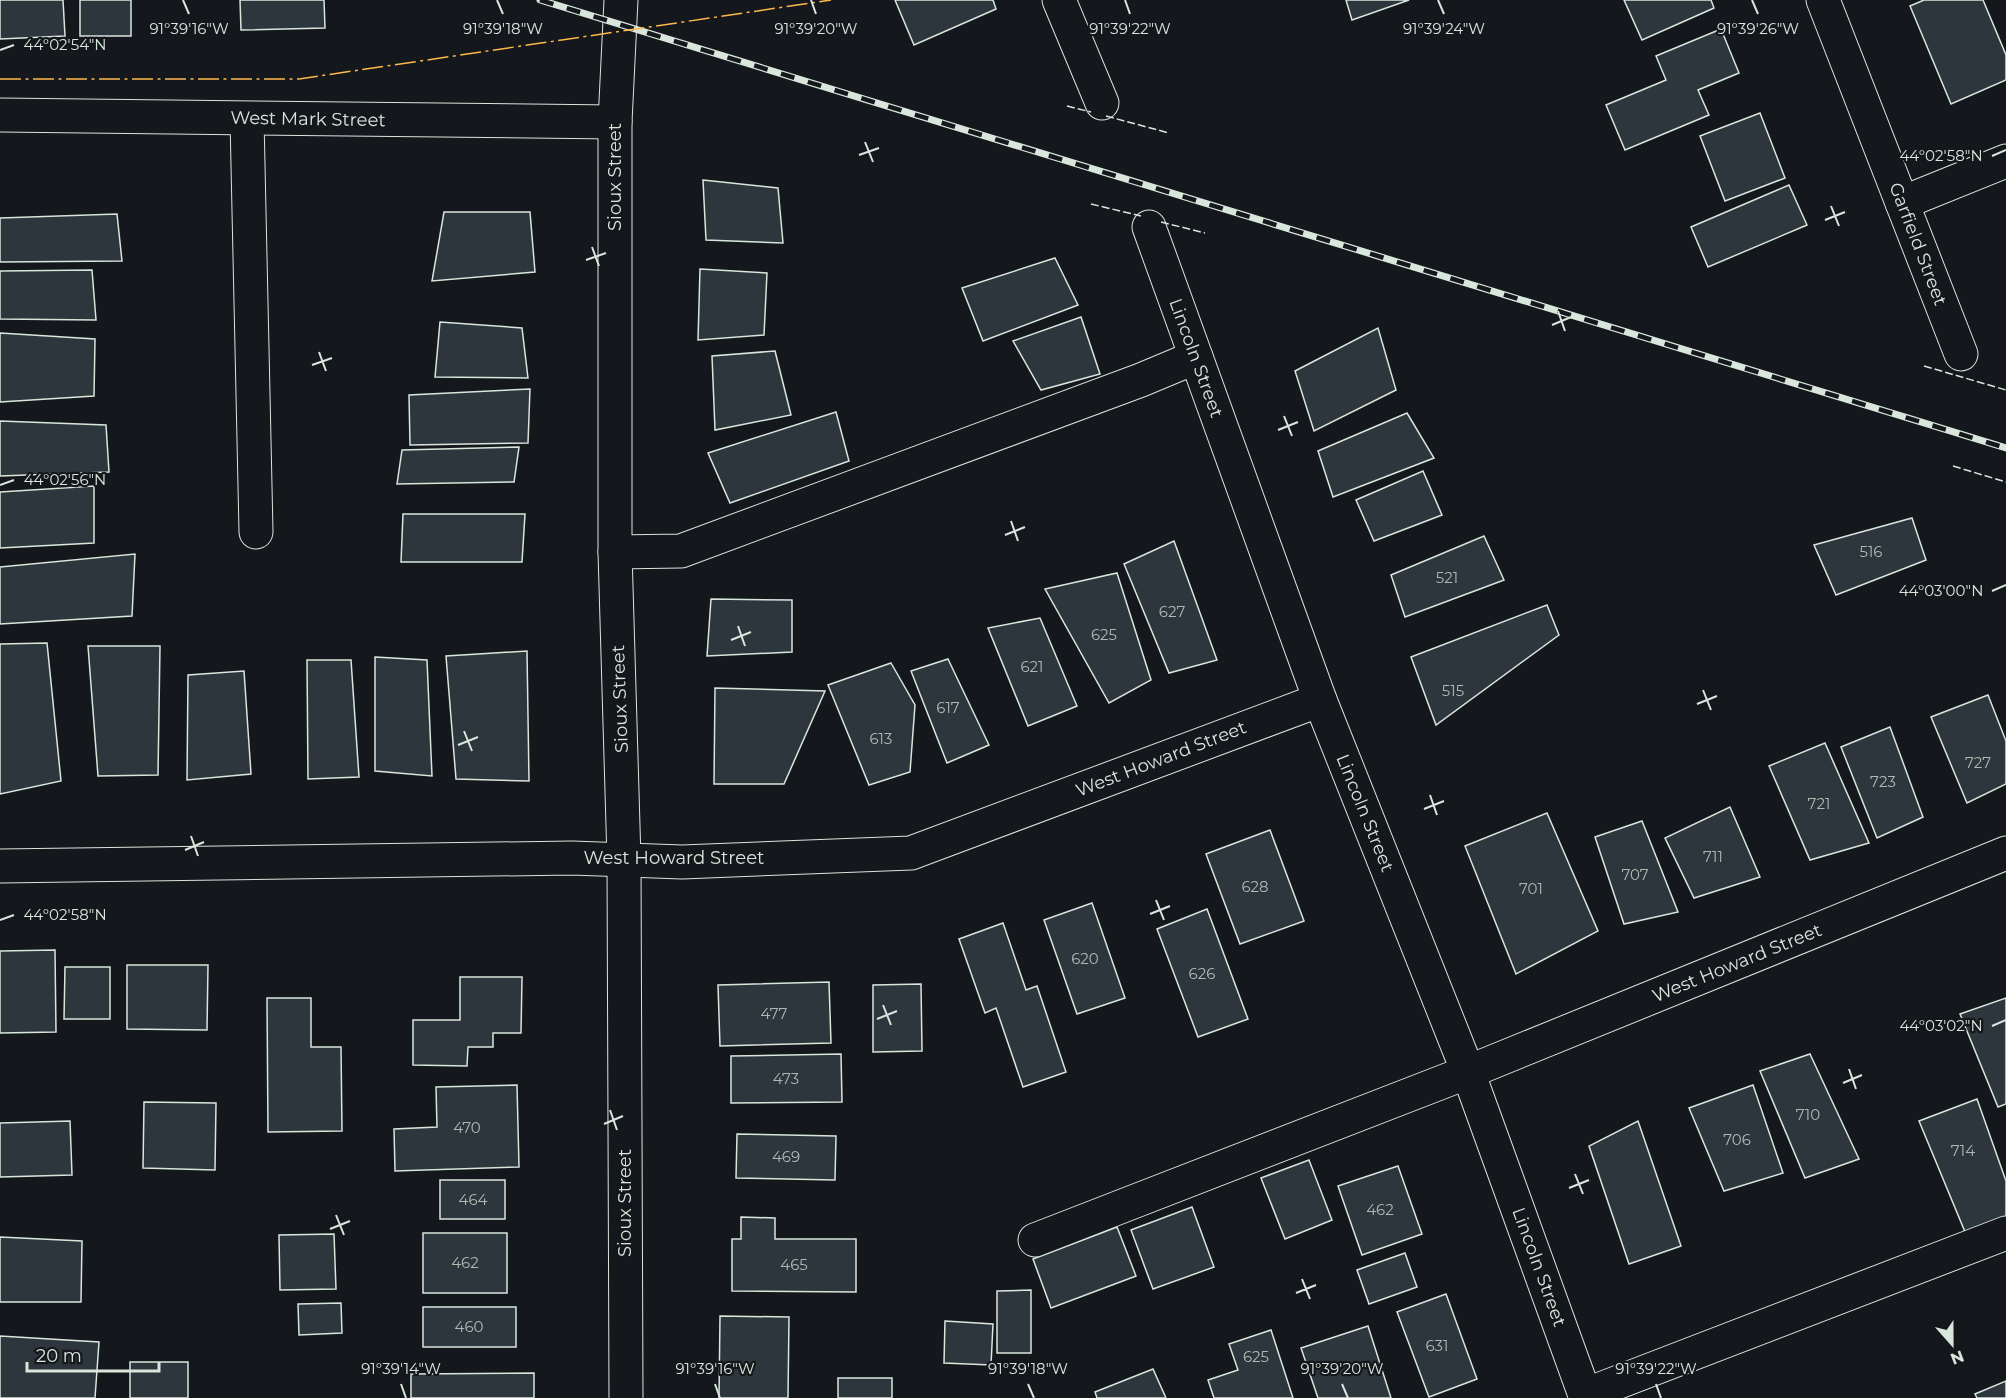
<svg xmlns="http://www.w3.org/2000/svg" width="2006" height="1398" viewBox="0 0 2006 1398" font-family="Montserrat,sans-serif">
  <rect width="100%" height="100%" fill="#14181c"/>
  <g fill="#2c363c" stroke="#d8e6dc" stroke-width="1.5">
    <polygon points="0,0 63,0 65,36 0,39"/>
    <rect x="80" y="0" width="51" height="36"/>
    <polygon points="240,0 324,0 325,28 241,30"/>
    <polygon points="895,0 993,0 996,9 914,45"/>
    <polygon points="1346,0 1409,0 1352,20"/>
    <polygon points="1624,0 1711,0 1714,8 1642,40"/>
    <polygon points="1924,0 1983,0 2006,55 2006,80 1951,104 1910,6"/>
    <polygon points="1721,29 1739,73 1698,90 1709,115 1625,150 1606,105 1666,80 1656,56"/>
    <polygon points="1760,113 1785,178 1725,201 1700,136"/>
    <polygon points="703,180 778,188 783,243 706,240"/>
    <polygon points="1789,185 1807,225 1708,267 1691,227"/>
    <polygon points="444,212 530,212 535,272 432,281"/>
    <polygon points="117,214 122,261 0,262 0,218"/>
    <polygon points="1055,258 1078,305 983,341 962,288"/>
    <polygon points="700,269 767,273 764,335 698,340"/>
    <polygon points="92,270 96,320 0,319 0,271"/>
    <polygon points="1081,317 1100,374 1041,390 1013,341"/>
    <polygon points="440,322 522,328 528,378 435,377"/>
    <polygon points="1378,328 1396,390 1314,431 1295,371"/>
    <polygon points="0,333 95,339 94,396 0,402"/>
    <polygon points="775,351 791,415 715,430 712,356"/>
    <polygon points="530,389 528,443 410,445 409,395"/>
    <polygon points="836,412 849,461 730,503 708,453"/>
    <polygon points="1407,413 1434,458 1333,497 1318,451"/>
    <polygon points="0,421 106,425 109,472 0,476"/>
    <polygon points="519,447 514,482 397,484 402,450"/>
    <polygon points="1423,471 1442,515 1374,541 1356,500"/>
    <polygon points="94,486 94,543 0,548 0,492"/>
    <polygon points="403,514 525,514 522,562 401,562"/>
    <polygon points="1912,518 1926,560 1836,595 1814,545"/>
    <polygon points="1484,536 1504,580 1405,617 1391,575"/>
    <polygon points="1174,541 1217,660 1169,673 1124,564"/>
    <polygon points="135,554 132,616 0,624 0,567"/>
    <polygon points="1117,573 1151,680 1109,703 1045,589"/>
    <polygon points="711,599 792,600 792,652 707,656"/>
    <polygon points="1547,605 1559,635 1436,725 1411,657"/>
    <polygon points="1040,618 1077,706 1028,726 988,628"/>
    <polygon points="47,643 61,781 0,794 0,644"/>
    <polygon points="88,646 160,646 158,775 98,776"/>
    <polygon points="527,651 529,781 456,779 446,656"/>
    <polygon points="375,657 427,660 432,776 375,771"/>
    <polygon points="948,659 989,745 947,763 911,671"/>
    <polygon points="307,660 351,660 359,777 308,779"/>
    <polygon points="891,663 915,705 910,772 869,785 828,685"/>
    <polygon points="244,671 251,774 187,780 188,675"/>
    <polygon points="715,688 825,691 784,784 714,784"/>
    <polygon points="1988,695 2006,741 2006,784 1967,803 1931,717"/>
    <polygon points="1890,727 1923,817 1877,838 1841,747"/>
    <polygon points="1825,743 1869,843 1810,860 1769,766"/>
    <polygon points="1730,807 1760,877 1694,898 1665,838"/>
    <polygon points="1547,813 1598,931 1516,974 1465,846"/>
    <polygon points="1642,821 1678,912 1624,924 1595,837"/>
    <polygon points="1270,830 1304,921 1240,944 1206,854"/>
    <polygon points="1092,903 1125,998 1077,1014 1044,920"/>
    <polygon points="1207,909 1248,1019 1198,1037 1157,929"/>
    <polygon points="1003,923 1026,990 1037,986 1066,1072 1023,1087 996,1008 985,1013 959,939"/>
    <polygon points="55,950 56,1032 0,1033 0,951"/>
    <polygon points="127,965 208,965 207,1030 127,1029"/>
    <polygon points="65,967 110,967 110,1019 64,1019"/>
    <polygon points="460,977 522,977 521,1033 493,1033 493,1047 468,1047 467,1066 413,1065 413,1020 460,1020"/>
    <polygon points="829,982 831,1043 720,1046 718,985"/>
    <polygon points="921,984 922,1051 873,1052 873,985"/>
    <polygon points="267,998 311,998 311,1047 341,1047 342,1131 268,1132"/>
    <polygon points="2006,998 2006,1104 1998,1107 1960,1014"/>
    <polygon points="841,1054 842,1102 731,1103 731,1056"/>
    <polygon points="1810,1054 1859,1159 1805,1178 1760,1071"/>
    <polygon points="517,1085 519,1167 395,1171 394,1129 437,1127 436,1087"/>
    <polygon points="1753,1085 1783,1173 1724,1191 1689,1108"/>
    <polygon points="1977,1099 2006,1181 2006,1228 1968,1239 1919,1121"/>
    <polygon points="144,1102 216,1103 215,1170 143,1168"/>
    <polygon points="70,1121 72,1175 0,1177 0,1123"/>
    <polygon points="1638,1121 1681,1246 1629,1264 1589,1146"/>
    <polygon points="737,1134 836,1136 835,1180 736,1178"/>
    <polygon points="1309,1160 1332,1220 1285,1239 1261,1178"/>
    <polygon points="1398,1166 1422,1234 1362,1255 1338,1186"/>
    <rect x="440" y="1180" width="65" height="39"/>
    <polygon points="1192,1207 1214,1267 1153,1289 1131,1230"/>
    <polygon points="741,1217 775,1218 775,1239 856,1239 856,1292 732,1291 732,1239 741,1239"/>
    <polygon points="1117,1227 1136,1276 1051,1308 1033,1259"/>
    <rect x="423" y="1233" width="84" height="60"/>
    <polygon points="334,1234 336,1289 280,1290 279,1235"/>
    <polygon points="0,1237 82,1241 81,1302 0,1302"/>
    <polygon points="1405,1253 1417,1287 1369,1304 1357,1270"/>
    <polygon points="1031,1290 1031,1353 997,1353 997,1291"/>
    <polygon points="1446,1294 1477,1379 1429,1397 1397,1312"/>
    <polygon points="341,1303 342,1333 299,1335 298,1304"/>
    <rect x="423" y="1307" width="93" height="40"/>
    <polygon points="720,1316 789,1317 788,1398 719,1398"/>
    <polygon points="945,1321 993,1324 991,1365 944,1363"/>
    <polygon points="1368,1326 1391,1398 1318,1398 1301,1348"/>
    <polygon points="1271,1330 1293,1398 1214,1398 1208,1380 1238,1370 1229,1344"/>
    <polygon points="0,1336 99,1342 95,1398 0,1398"/>
    <rect x="130" y="1362" width="58" height="36"/>
    <polygon points="1153,1369 1166,1398 1097,1398 1095,1392"/>
    <polygon points="534,1373 534,1398 411,1398 411,1374"/>
    <rect x="838" y="1378" width="54" height="20"/>
    <polygon points="2006,1381 2006,1398 1977,1398 1975,1394"/>
  </g>
  <g fill="none" stroke-linecap="round" stroke-linejoin="round">
    <defs>
      <g id="minor">
        <polyline points="621,0 615,122 615,552 624,860 626,1398"/>
        <polyline points="1059,0 1102,103"/>
        <polyline points="1823,0 1961,354"/>
        <polyline points="0,115 615,122"/>
        <polyline points="247,119 256,532"/>
        <polyline points="1902,203 2006,161"/>
        <polyline points="1149,227 1320,700 1468,1072 1586,1398"/>
        <polyline points="615,552 681,551 1141,380 1196,357"/>
        <polyline points="0,866 572,858 682,862 911,853 1320,700"/>
        <polyline points="1035,1240 1468,1072 2006,853"/>
        <polyline points="1585,1395 2006,1233"/>
      </g>
    </defs>
    <use href="#minor" stroke="#d8e6dc" stroke-width="35"/>
    <use href="#minor" stroke="#14181c" stroke-width="33"/>
    <defs>
      <polyline id="rail" points="540,0 2006,448"/>
    </defs>
    <use href="#rail" stroke="#d8e6dc" stroke-width="7"/>
    <use href="#rail" stroke="#14181c" stroke-width="4.5" stroke-dasharray="14" stroke-linecap="butt"/>
    <g stroke="#d8e6dc" stroke-width="1.5" stroke-dasharray="8 3" stroke-linecap="butt">
      <polyline points="1067,106 1091,112"/>
      <polyline points="1106,116 1169,133"/>
      <polyline points="1091,204 1141,216"/>
      <polyline points="1161,222 1205,233"/>
      <polyline points="1924,366 2006,390"/>
      <polyline points="1953,466 2006,482"/>
    </g>
    <polyline stroke="#ffb74d" stroke-width="1.5" stroke-dasharray="21 4.5 3 4.5" stroke-linecap="butt" points="0,79 299,79 831,0"/>
  </g>
  <path fill="none" stroke="#d8e6dc" stroke-width="2" d="M183 0 189 14M497 0 503 14M811 0 816 14M1125 0 1130 14M1438 0 1444 14M1752 0 1758 14M0 50 14 45M865 142 873 162M859 155 879 148M1992 156 2006 150M1831 206 1839 226M1825 220 1845 212M592 247 599 266M586 260 606 253M1558 311 1565 331M1552 325 1571 317M319 352 326 371M312 365 332 358M1284 416 1292 436M1278 430 1298 422M0 485 14 480M1011 521 1018 541M1005 535 1025 527M1992 591 2006 585M738 626 745 646M731 640 751 632M1703 690 1711 710M1697 704 1717 696M464 731 472 751M458 745 478 737M1430 795 1437 815M1424 809 1444 801M191 836 198 856M185 850 204 842M1156 900 1164 920M1150 914 1170 906M0 920 14 915M883 1005 891 1025M877 1019 897 1011M1992 1026 2006 1020M1849 1069 1856 1089M1843 1083 1862 1075M610 1110 617 1130M604 1124 623 1116M1575 1174 1583 1194M1569 1188 1589 1180M336 1215 344 1235M330 1229 350 1221M1302 1279 1310 1299M1296 1293 1316 1285M401 1384 406 1398M715 1384 720 1398M1028 1384 1034 1398M1342 1384 1348 1398M1656 1384 1661 1398"/>
  <g text-anchor="middle" stroke-width="4.5" stroke-linejoin="round" paint-order="stroke">
    <g font-size="15" fill="#adbab4">
      <text x="1871" y="557">516</text>
      <text x="1447" y="583">521</text>
      <text x="1172" y="617">627</text>
      <text x="1104" y="640">625</text>
      <text x="1032" y="672">621</text>
      <text x="1453" y="696">515</text>
      <text x="948" y="713">617</text>
      <text x="881" y="744">613</text>
      <text x="1978" y="768">727</text>
      <text x="1883" y="787">723</text>
      <text x="1819" y="809">721</text>
      <text x="1713" y="862">711</text>
      <text x="1635" y="880">707</text>
      <text x="1255" y="892">628</text>
      <text x="1531" y="894">701</text>
      <text x="1085" y="964">620</text>
      <text x="1202" y="979">626</text>
      <text x="774" y="1019">477</text>
      <text x="786" y="1084">473</text>
      <text x="1808" y="1120">710</text>
      <text x="467" y="1133">470</text>
      <text x="1737" y="1145">706</text>
      <text x="1963" y="1156">714</text>
      <text x="786" y="1162">469</text>
      <text x="473" y="1205">464</text>
      <text x="1380" y="1215">462</text>
      <text x="465" y="1268">462</text>
      <text x="794" y="1270">465</text>
      <text x="469" y="1332">460</text>
      <text x="1437" y="1351">631</text>
      <text x="1256" y="1362">625</text>
    </g>
    <g font-size="18" fill="#d8e6dc" stroke="#14181c">
      <text transform="translate(308 119) rotate(1)" y="6">West Mark Street</text>
      <text transform="translate(615 177) rotate(-90)" y="6">Sioux Street</text>
      <text transform="translate(1918 244) rotate(69)" y="6">Garfield Street</text>
      <text transform="translate(1196 358) rotate(70)" y="6">Lincoln Street</text>
      <text transform="translate(620 699) rotate(-92)" y="6">Sioux Street</text>
      <text transform="translate(1161 759) rotate(-21)" y="6">West Howard Street</text>
      <text transform="translate(1365 813) rotate(68)" y="6">Lincoln Street</text>
      <text x="674" y="864">West Howard Street</text>
      <text transform="translate(1737 963) rotate(-22)" y="6">West Howard Street</text>
      <text transform="translate(625 1203) rotate(-90)" y="6">Sioux Street</text>
      <text transform="translate(1539 1267) rotate(70)" y="6">Lincoln Street</text>
    </g>
  </g>
  <g font-size="15" text-anchor="middle" fill="#d8e6dc" stroke="#14181c" stroke-width="4.5" stroke-linejoin="round" paint-order="stroke">
    <text x="189" y="34">91°39'16"W</text>
    <text x="503" y="34">91°39'18"W</text>
    <text x="816" y="34">91°39'20"W</text>
    <text x="1130" y="34">91°39'22"W</text>
    <text x="1444" y="34">91°39'24"W</text>
    <text x="1758" y="34">91°39'26"W</text>
    <text x="65" y="50">44°02'54"N</text>
    <text x="1941" y="161">44°02'58"N</text>
    <text x="65" y="485">44°02'56"N</text>
    <text x="1941" y="596">44°03'00"N</text>
    <text x="65" y="920">44°02'58"N</text>
    <text x="1941" y="1031">44°03'02"N</text>
    <text x="401" y="1374">91°39'14"W</text>
    <text x="715" y="1374">91°39'16"W</text>
    <text x="1028" y="1374">91°39'18"W</text>
    <text x="1342" y="1374">91°39'20"W</text>
    <text x="1656" y="1374">91°39'22"W</text>
  </g>
  <g transform="translate(1952 1344) rotate(159)" stroke="#14181c" stroke-width="4.5" paint-order="stroke">
  <path d="M0-4.5L10 22L0 15L-10 22Z" fill="#d8e6dc"/>
  <text y="-9" font-size="16" font-weight="bold" text-anchor="middle" fill="#d8e6dc">N</text>
  </g>
  <path d="M27 1362v9h132v-9" fill="none" stroke="#d8e6dc" stroke-width="3"/>
  <text x="36" y="1362" font-size="18" fill="#d8e6dc" stroke="#14181c" stroke-width="4.5" paint-order="stroke">20 m</text>
</svg>
